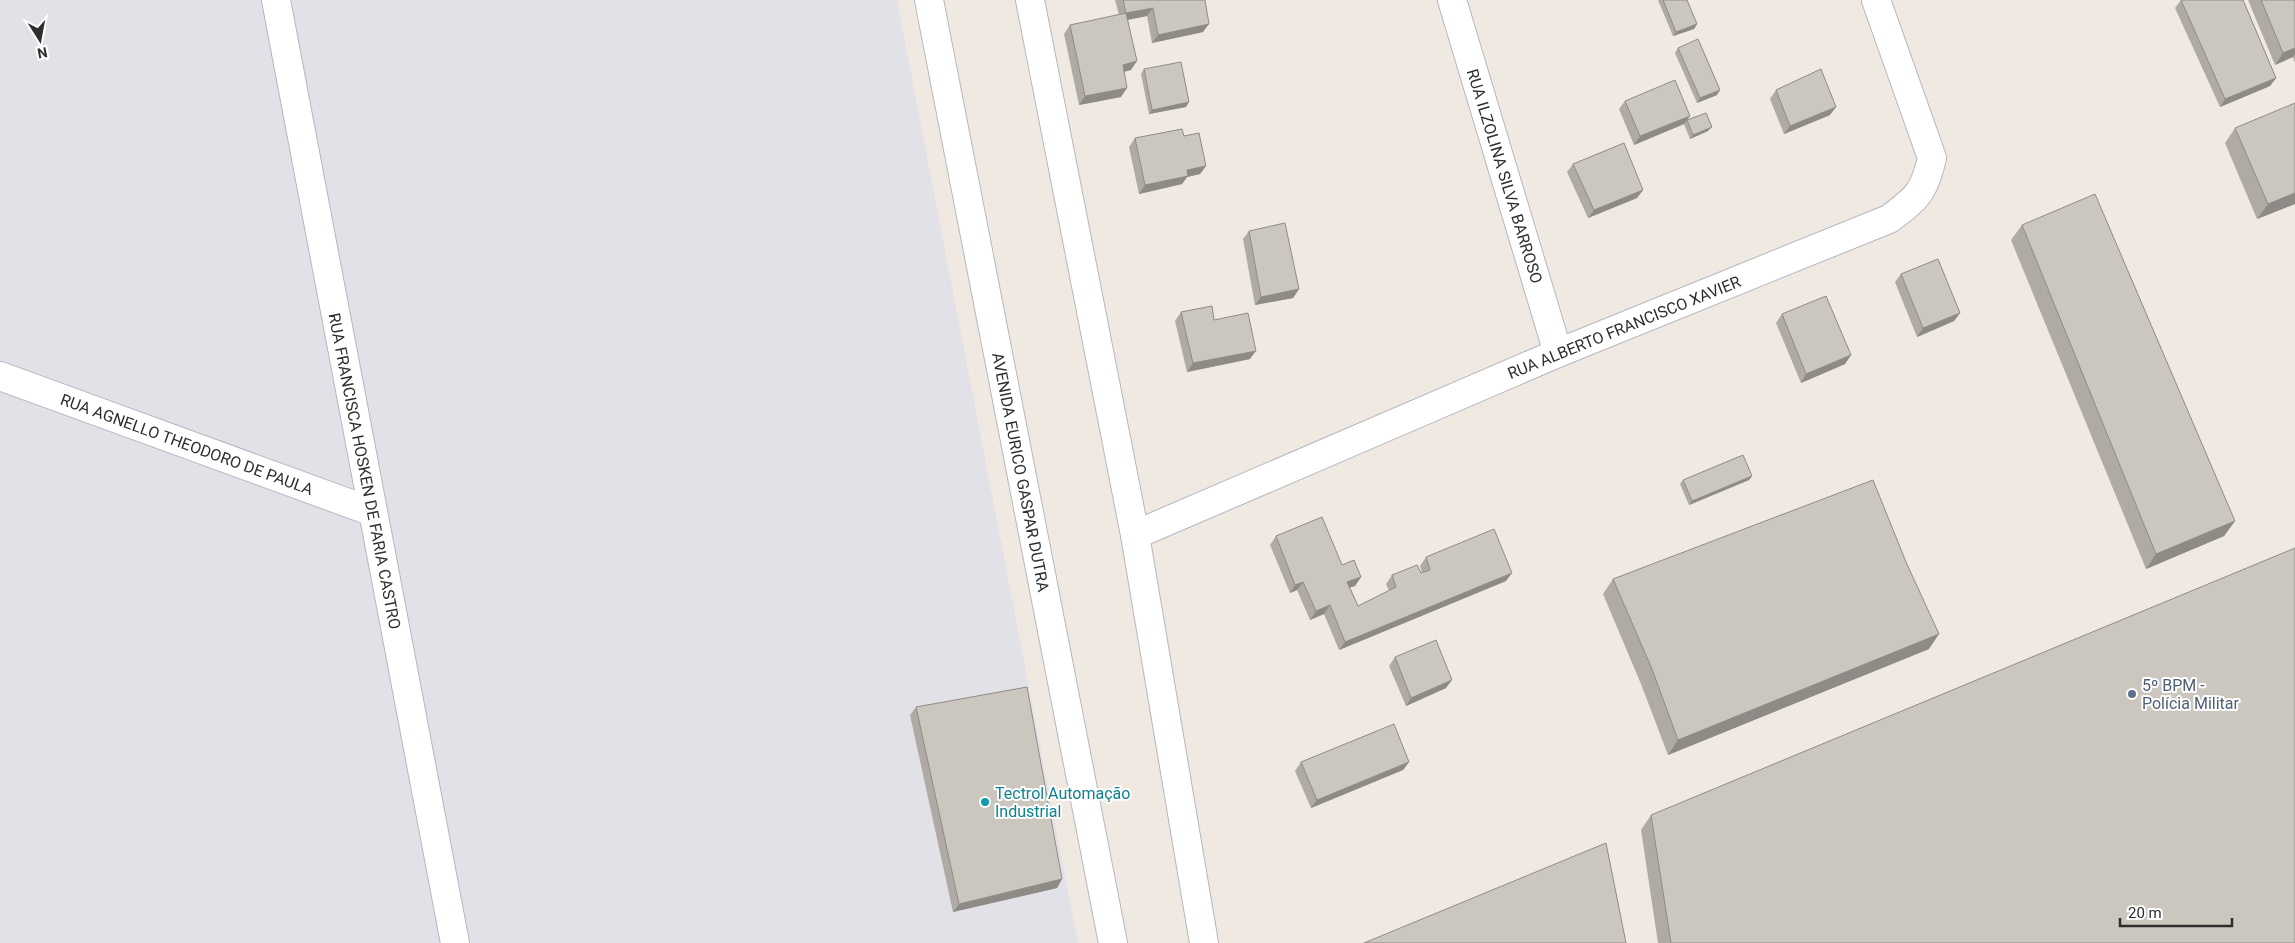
<svg xmlns="http://www.w3.org/2000/svg" width="2295" height="943" viewBox="0 0 2295 943" font-family="Roboto,sans-serif">
  <rect width="100%" height="100%" fill="#efe9e1"/>
  <polygon fill="#e3e1e8" points="0,0 897,0 1078,943 0,943"/>
  <g fill="none" stroke-linecap="round" stroke-linejoin="round">
    <defs>
      <g id="street">
        <polyline points="276,0 455,943"/>
        <polyline points="1452,0 1558,353"/>
        <polyline points="0,376 373,512"/>
        <path d="M1135 535 1558 353 1889 219C1917 198 1924 193 1932 158L1876 0"/>
      </g>
      <g id="secondary">
        <polyline points="929,0 1113,943"/>
        <polyline points="1030,0 1135,535 1204,943"/>
      </g>
    </defs>
    <use href="#street" stroke="#b4b7c1" stroke-width="30"/>
    <use href="#secondary" stroke="#b4b7c1" stroke-width="30"/>
    <use href="#street" stroke="#fff" stroke-width="28"/>
    <use href="#secondary" stroke="#fff" stroke-width="28"/>
  </g>
  <g fill="#afaba4">
    <polygon points="1115,0 1205,0 1203,32 1152,43 1147,16 1128,20 1131,70 1124,72 1121,97 1079,105 1064,34 1070,25 1119,15"/>
    <polygon points="1658,0 1687,0 1697,24 1694,29 1673,36"/>
    <polygon points="2181,0 2243,0 2276,78 2270,86 2220,107 2175,8"/>
    <polygon points="2248,0 2295,0 2295,63 2293,57 2275,65"/>
    <polygon points="1678,48 1717,95 1697,103 1675,53"/>
    <polygon points="1144,69 1186,107 1149,114 1141,74"/>
    <polygon points="1776,90 1830,115 1784,134 1770,99"/>
    <polygon points="1625,101 1687,120 1708,131 1690,139 1684,124 1634,145 1619,109"/>
    <polygon points="2235,128 2295,204 2257,219 2225,143"/>
    <polygon points="1184,136 1206,166 1200,174 1187,177 1182,184 1139,194 1129,147 1135,138"/>
    <polygon points="1573,164 1643,190 1637,198 1588,218 1567,172"/>
    <polygon points="2022,225 2235,521 2224,536 2146,569 2011,240"/>
    <polygon points="1249,231 1299,289 1293,298 1255,305 1243,239"/>
    <polygon points="1901,274 1960,313 1954,321 1917,337 1895,282"/>
    <polygon points="1181,312 1214,320 1250,359 1187,372 1175,321"/>
    <polygon points="1782,314 1851,355 1845,364 1801,383 1776,323"/>
    <polygon points="1752,476 1749,480 1689,505 1680,484 1683,480"/>
    <polygon points="1276,536 1342,565 1361,577 1355,586 1350,587 1358,606 1389,591 1386,584 1392,575 1422,573 1420,566 1426,557 1506,581 1339,650 1324,614 1310,620 1297,590 1290,593 1270,545"/>
    <polygon points="1613,579 1929,649 1668,755 1641,684 1603,594"/>
    <polygon points="1395,657 1446,688 1406,706 1389,666"/>
    <polygon points="916,707 1062,879 1057,888 953,912 910,715"/>
    <polygon points="1301,762 1409,762 1403,770 1311,808 1295,771"/>
    <polygon points="1651,815 2295,943 1658,943 1641,830"/>
  </g>
  <g fill="#8e8b86">
    <polygon points="1153,8 1147,16 1121,21 1126,13"/>
    <polygon points="1209,24 1203,32 1152,43 1158,35"/>
    <polygon points="1697,24 1694,29 1673,36 1676,32"/>
    <polygon points="2295,48 2295,54 2293,57 2275,65 2283,53"/>
    <polygon points="1137,61 1131,70 1117,73 1123,65"/>
    <polygon points="2276,78 2270,86 2220,107 2225,99"/>
    <polygon points="1127,88 1121,97 1079,105 1085,96"/>
    <polygon points="1720,90 1717,95 1697,103 1700,98"/>
    <polygon points="1189,102 1186,107 1149,114 1152,110"/>
    <polygon points="1836,107 1830,115 1784,134 1790,126"/>
    <polygon points="1690,116 1684,124 1634,145 1640,136"/>
    <polygon points="1712,127 1708,131 1690,139 1693,135"/>
    <polygon points="1206,166 1200,174 1187,177 1182,184 1139,194 1145,185 1187,170"/>
    <polygon points="1643,190 1637,198 1588,218 1594,210"/>
    <polygon points="2295,193 2295,204 2257,219 2268,204"/>
    <polygon points="1299,289 1293,298 1255,305 1261,297"/>
    <polygon points="1960,313 1954,321 1917,337 1923,328"/>
    <polygon points="1256,351 1250,359 1187,372 1193,363"/>
    <polygon points="1851,355 1845,364 1801,383 1806,374"/>
    <polygon points="1752,476 1749,480 1689,505 1692,501"/>
    <polygon points="2235,521 2224,536 2146,569 2156,554"/>
    <polygon points="1512,573 1506,581 1339,650 1345,642"/>
    <polygon points="1361,577 1355,586 1342,590 1347,582"/>
    <polygon points="1303,582 1297,590 1290,593 1295,585"/>
    <polygon points="1330,605 1324,614 1310,620 1316,611"/>
    <polygon points="1939,634 1929,649 1668,755 1678,740"/>
    <polygon points="1452,680 1446,688 1406,706 1411,698"/>
    <polygon points="1409,762 1403,770 1311,808 1317,800"/>
    <polygon points="1062,879 1057,888 953,912 959,904"/>
  </g>
  <g fill="#cbc7bf" stroke="#8e8b86">
    <polygon points="1123,0 1205,0 1209,24 1158,35 1153,8 1126,13 1137,61 1123,65 1127,88 1085,96 1070,25 1126,13"/>
    <polygon points="1663,0 1687,0 1697,24 1676,32"/>
    <polygon points="2181,0 2243,0 2276,78 2225,99"/>
    <polygon points="2261,0 2295,0 2295,48 2283,53"/>
    <polygon points="1698,39 1720,90 1700,98 1678,48"/>
    <polygon points="1181,62 1189,102 1152,110 1144,69"/>
    <polygon points="1821,69 1836,107 1790,126 1776,90"/>
    <polygon points="1675,80 1690,116 1640,136 1625,101"/>
    <polygon points="2295,103 2295,193 2268,204 2235,128"/>
    <polygon points="1706,113 1712,127 1693,135 1687,120"/>
    <polygon points="1182,129 1184,136 1199,133 1206,166 1187,170 1188,176 1145,185 1135,138"/>
    <polygon points="1624,143 1643,190 1594,210 1573,164"/>
    <polygon points="2095,194 2235,521 2156,554 2022,225"/>
    <polygon points="1285,223 1299,289 1261,297 1249,231"/>
    <polygon points="1938,259 1960,313 1923,328 1901,274"/>
    <polygon points="1826,296 1851,355 1806,374 1782,314"/>
    <polygon points="1212,306 1214,320 1248,313 1256,351 1193,363 1181,312"/>
    <polygon points="1743,455 1752,476 1692,501 1683,480"/>
    <polygon points="1873,480 1906,562 1939,634 1678,740 1652,669 1613,579"/>
    <polygon points="1322,517 1342,565 1354,560 1361,577 1347,582 1358,606 1396,587 1392,575 1417,565 1421,573 1430,570 1426,557 1494,529 1512,573 1345,642 1330,605 1316,611 1303,582 1295,585 1276,536"/>
    <polygon points="2295,548 2295,943 1671,943 1651,815"/>
    <polygon points="1436,640 1452,680 1411,698 1395,657"/>
    <polygon points="1027,687 1062,879 959,904 916,707"/>
    <polygon points="1394,724 1409,762 1317,800 1301,762"/>
    <polygon points="1606,843 1626,943 1364,943"/>
  </g>
  <circle fill="#5c6f8a" stroke="#fff" stroke-width="2" cx="2132" cy="694" r="5"/>
  <circle fill="#0f9aa8" stroke="#fff" stroke-width="2" cx="985" cy="802" r="5"/>
  <g text-anchor="middle" stroke-width="4" stroke-linejoin="round" paint-order="stroke">
    <g font-size="16" fill="#2e2e2e" stroke="#fff">
      <text transform="translate(1505 176) rotate(73)" y="6">RUA ILZOLINA SILVA BARROSO</text>
      <text transform="translate(1624 327) rotate(-22)" y="6">RUA ALBERTO FRANCISCO XAVIER</text>
      <text transform="translate(187 444) rotate(20)" y="6">RUA AGNELLO THEODORO DE PAULA</text>
      <text transform="translate(365 471) rotate(79)" y="6">RUA FRANCISCA HOSKEN DE FARIA CASTRO</text>
      <text transform="translate(1021 472) rotate(79)" y="6">AVENIDA EURICO GASPAR DUTRA</text>
    </g>
    <g font-size="16" fill="#4e5e75" stroke="#fff" text-anchor="start">
      <text x="2142" y="691">5º BPM -<tspan x="2142" dy="18">Polícia Militar</tspan></text>
    </g>
    <g font-size="16" fill="#0d838f" stroke="#fff" text-anchor="start">
      <text x="995" y="799">Tectrol Automação<tspan x="995" dy="18">Industrial</tspan></text>
    </g>
  </g>
  <g transform="translate(40 40) rotate(169)" stroke="#ffffff" stroke-width="4" paint-order="stroke">
  <path d="M0-4L9 19L0 12L-9 19Z" fill="#2e2e2e"/>
  <text y="-8" font-size="14" font-weight="bold" text-anchor="middle" fill="#2e2e2e">N</text>
  </g>
  <path d="M2120 918v8h112v-8" fill="none" stroke="#2e2e2e" stroke-width="2.5"/>
  <text x="2128" y="918" font-size="15" fill="#2e2e2e" stroke="#ffffff" stroke-width="4" paint-order="stroke">20 m</text>
</svg>
